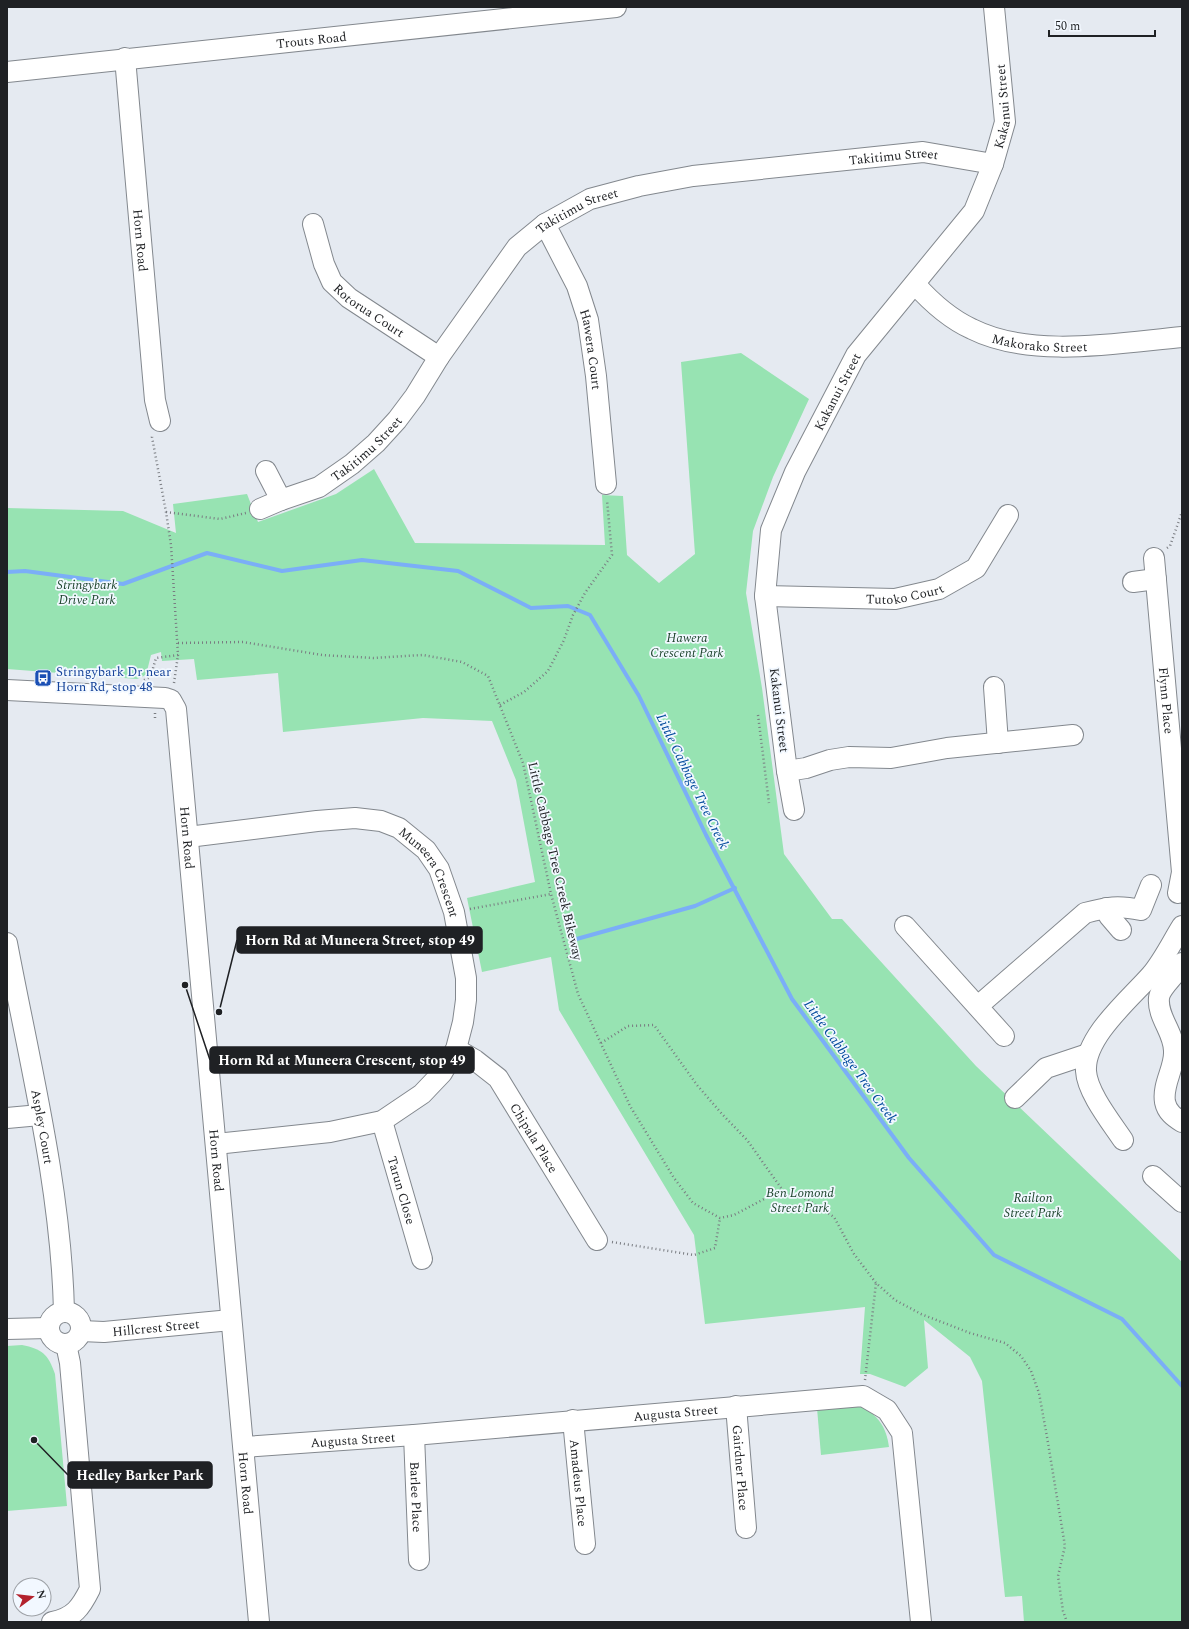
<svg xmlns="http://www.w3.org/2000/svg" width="1189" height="1629" viewBox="0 0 1189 1629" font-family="Spectral,serif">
  <rect width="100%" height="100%" fill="#e5eaf1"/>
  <g fill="#97e3b2">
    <polygon points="741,353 809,399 773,477 753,531 746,593 762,688 784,854 832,919 842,919 976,1066 1182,1262 1182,1622 1024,1622 1022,1596 1005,1597 982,1381 970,1357 924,1320 928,1368 905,1387 870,1374 860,1374 865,1307 705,1324 694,1235 559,1010 551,957 482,972 467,898 535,882 516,780 492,721 423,718 283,732 278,673 197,680 194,659 162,661 161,652 151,655 146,675 137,679 7,669 7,508 123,511 176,533 173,504 247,494 258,522 336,494 374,469 415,543 605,545 602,495 623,496 627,555 659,583 695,554 681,362"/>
    <path d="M22 1345C42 1349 48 1354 55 1374L67 1506 7 1511V1346Z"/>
    <path d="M859 1405C878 1415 886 1426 889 1447L821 1455 817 1408Z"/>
  </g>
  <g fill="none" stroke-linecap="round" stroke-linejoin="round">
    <g stroke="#7baef7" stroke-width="4">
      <polyline points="7,572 25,571 123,584 207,553 282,571 362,560 458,571 531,608 568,606 590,615 639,696 706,835 792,999 909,1158 994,1255 1122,1319 1182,1386"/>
      <polyline points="573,940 695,906 735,888"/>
    </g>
    <defs>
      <g id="minor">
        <path id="s1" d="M125 58 155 400 160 421"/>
        <path id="s2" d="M7 72 616 7"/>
        <path id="s3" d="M313 224 324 264 332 282 349 298 439 357"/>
        <path id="s4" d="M545 224 577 286 588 320 596 376 606 484"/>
        <path id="s5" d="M915 284C931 302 950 319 972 329 1032 359 1118 343 1182 337"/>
        <polyline points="266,471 281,500"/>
        <path id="s6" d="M260 509 281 500 319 487 352 464 376 443 397 420 415 396 439 357 517 247 545 224 590 199 639 186 693 176 923 152 993 164"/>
        <path id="s7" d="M1154 558 1182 872 1178 893"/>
        <polyline points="1133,582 1156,579"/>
        <path id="s8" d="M765 596 895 599 939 589 976 568 1008 515"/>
        <polyline points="994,687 998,743"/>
        <path id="s9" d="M7 690 165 698 171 700 176 709 259 1622"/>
        <polyline points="787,771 806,768 830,760 849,757 891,758 947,748 1073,735"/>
        <path id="s10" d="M794 810 787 771 765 596 771 530 795 472 856 355 974 211 993 164 1005 122 994 7"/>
        <path id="s11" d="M188 837 317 821 355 818 381 821 399 828 426 850 439 869 454 912 466 978V1000L463 1022 456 1049 442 1073 422 1094 382 1121 330 1132 216 1144"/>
        <polyline points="1106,908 1109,916 1121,930"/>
        <polyline points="905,926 1004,1036"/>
        <path id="s12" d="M7 943C30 1065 61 1187 64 1311"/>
        <path d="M1182 963C1177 975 1160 987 1159 998 1157 1017 1174 1032 1174 1051 1175 1068 1162 1084 1165 1102 1167 1112 1174 1117 1182 1122"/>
        <path d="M978 1006 1085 913C1107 907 1118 905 1141 910L1151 885"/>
        <path id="s13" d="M456 1049 475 1060 498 1078 597 1240"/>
        <polyline points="1015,1098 1046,1068 1088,1054"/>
        <polyline points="7,1118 40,1115"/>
        <path id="s14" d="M382 1121 422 1259"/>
        <path d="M1123 1140C1111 1122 1087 1092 1086 1071 1084 1037 1130 999 1151 975 1163 961 1172 942 1182 926"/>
        <polyline points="1153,1176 1182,1202"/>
        <circle cx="65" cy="1328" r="16"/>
        <polyline points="7,1329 48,1328"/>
        <path id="s15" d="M81 1331 104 1332 231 1320"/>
        <path id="s16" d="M736 1406 746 1528"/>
        <path id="s17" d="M573 1420 585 1544"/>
        <path id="s18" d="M414 1435 419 1560"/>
        <path id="s19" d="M244 1447 414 1435 863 1396 887 1410 902 1433 921 1622"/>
        <path d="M52 1622C74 1618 81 1607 90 1589L70 1363 66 1344"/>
      </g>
    </defs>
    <use href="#minor" stroke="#83888e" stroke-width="22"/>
    <g stroke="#797c81" stroke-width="2.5" stroke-dasharray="1 3" stroke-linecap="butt">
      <polyline points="166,512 220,519 246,513"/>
      <polyline points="1167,548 1170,546 1182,512"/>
      <polyline points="178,643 243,642 322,655 373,658 423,655 462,662 488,676 523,763 551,894 578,994 630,1106 674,1178 693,1203 720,1218 734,1215 766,1198 784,1192 808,1200 834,1217 854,1254 876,1283 895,1300 921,1314 970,1333 1005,1343 1021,1356 1031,1371 1039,1393 1047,1437 1065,1546 1058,1576 1063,1611 1067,1622"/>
      <polyline points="144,680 150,677 151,675 156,658 178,655 171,545 166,512 152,437 153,434"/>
      <polyline points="174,683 178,655"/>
      <polyline points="500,705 524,692 548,671 564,640 573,615 585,593 612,555 607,500"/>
      <polyline points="155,713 155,720"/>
      <polyline points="758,715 769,803"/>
      <polyline points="470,909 551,894"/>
      <polyline points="601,1043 628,1026 654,1025 697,1085 722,1114 747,1140 784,1192"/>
      <polyline points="612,1242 694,1255 715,1248 720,1218"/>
      <polyline points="865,1380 876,1283"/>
    </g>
    <use href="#minor" stroke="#fff" stroke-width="20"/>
  </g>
  <defs>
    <symbol id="bus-square" viewBox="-11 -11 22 22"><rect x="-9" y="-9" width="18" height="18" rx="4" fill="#1a4fb4" stroke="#f2f8ff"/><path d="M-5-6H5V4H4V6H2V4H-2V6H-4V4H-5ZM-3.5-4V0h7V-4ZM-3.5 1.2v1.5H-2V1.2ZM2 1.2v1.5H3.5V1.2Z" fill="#fff"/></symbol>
  </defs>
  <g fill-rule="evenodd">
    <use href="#bus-square" x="33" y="668" width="20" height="20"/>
  </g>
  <g text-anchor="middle" stroke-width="3.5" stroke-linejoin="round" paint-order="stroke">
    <g font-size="13" fill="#1f2124" stroke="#f2f8ff">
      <text dy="5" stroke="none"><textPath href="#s2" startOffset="306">Trouts Road</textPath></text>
      <text dy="5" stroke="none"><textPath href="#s10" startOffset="773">Kakanui Street</textPath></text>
      <text dy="5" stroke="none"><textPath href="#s6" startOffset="772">Takitimu Street</textPath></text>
      <text dy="5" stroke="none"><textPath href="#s6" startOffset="448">Takitimu Street</textPath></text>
      <text dy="5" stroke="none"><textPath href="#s1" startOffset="183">Horn Road</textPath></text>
      <text dy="5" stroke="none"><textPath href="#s3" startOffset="108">Rotorua Court</textPath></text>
      <text dy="5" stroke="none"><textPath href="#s5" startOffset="143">Makorako Street</textPath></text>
      <text dy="5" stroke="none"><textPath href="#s4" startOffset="135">Hawera Court</textPath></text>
      <text dy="5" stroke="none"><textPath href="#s10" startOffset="436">Kakanui Street</textPath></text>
      <text dy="5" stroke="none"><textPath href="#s6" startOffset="124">Takitimu Street</textPath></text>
      <text dy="5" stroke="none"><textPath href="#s8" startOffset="140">Tutoko Court</textPath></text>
      <text dy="5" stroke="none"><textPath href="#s7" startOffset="143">Flynn Place</textPath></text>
      <text transform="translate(780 710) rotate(83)" y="5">Kakanui Street</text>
      <text dy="5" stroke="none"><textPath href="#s9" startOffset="304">Horn Road</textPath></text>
      <text transform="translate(556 861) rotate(77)" y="5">Little Cabbage Tree Creek Bikeway</text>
      <text dy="5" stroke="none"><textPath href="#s11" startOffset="269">Muneera Crescent</textPath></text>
      <text dy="5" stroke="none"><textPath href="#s12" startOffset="187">Aspley Court</textPath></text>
      <text dy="5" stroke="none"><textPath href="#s13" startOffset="121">Chipala Place</textPath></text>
      <text dy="5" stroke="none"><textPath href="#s9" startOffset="628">Horn Road</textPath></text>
      <text dy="5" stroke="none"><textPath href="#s14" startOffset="72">Tarun Close</textPath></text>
      <text dy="5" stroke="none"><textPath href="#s15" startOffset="75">Hillcrest Street</textPath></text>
      <text dy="5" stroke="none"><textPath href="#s19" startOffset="433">Augusta Street</textPath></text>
      <text dy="5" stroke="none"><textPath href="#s19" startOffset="109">Augusta Street</textPath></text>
      <text dy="5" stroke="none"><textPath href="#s16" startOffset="62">Gairdner Place</textPath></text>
      <text dy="5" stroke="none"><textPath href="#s17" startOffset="63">Amadeus Place</textPath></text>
      <text dy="5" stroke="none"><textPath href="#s9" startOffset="952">Horn Road</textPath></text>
      <text dy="5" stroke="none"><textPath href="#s18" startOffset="62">Barlee Place</textPath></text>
    </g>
    <g font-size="13" font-style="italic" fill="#1e452e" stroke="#f2f8ff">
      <text x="87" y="589">Stringybark<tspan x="87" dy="15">Drive Park</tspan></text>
      <text x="687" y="642">Hawera<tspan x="687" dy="15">Crescent Park</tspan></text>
      <text x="800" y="1197">Ben Lomond<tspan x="800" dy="15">Street Park</tspan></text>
      <text x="1033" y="1202">Railton<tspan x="1033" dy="15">Street Park</tspan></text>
    </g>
    <g font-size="13" fill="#164399" stroke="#f2f8ff" text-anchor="start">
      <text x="56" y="676">Stringybark Dr near<tspan x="56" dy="15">Horn Rd, stop 48</tspan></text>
    </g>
    <g font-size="14" font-style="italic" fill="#00499c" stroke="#f2f8ff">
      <text transform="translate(693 781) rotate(64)" y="5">Little Cabbage Tree Creek</text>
      <text transform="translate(851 1061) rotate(54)" y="5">Little Cabbage Tree Creek</text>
    </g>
  </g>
  <path fill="none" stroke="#1f2124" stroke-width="1.5" d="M219 1012L237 940M185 985L210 1060M34 1440L68 1475"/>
  <g fill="#1f2124" stroke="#f2f8ff" stroke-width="1.5">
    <circle cx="219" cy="1012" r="4"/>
    <circle cx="185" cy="985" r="4"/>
    <circle cx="34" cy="1440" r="4"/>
  </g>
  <g fill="#1f2124" stroke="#1f2124" stroke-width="1.5">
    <rect x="237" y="927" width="245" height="26" rx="4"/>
    <rect x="210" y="1047" width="264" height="26" rx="4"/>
    <rect x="68" y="1462" width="144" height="26" rx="4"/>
  </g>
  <g font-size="14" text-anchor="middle" font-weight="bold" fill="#fff">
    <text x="360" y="945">Horn Rd at Muneera Street, stop 49</text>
    <text x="342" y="1065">Horn Rd at Muneera Crescent, stop 49</text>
    <text x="140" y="1480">Hedley Barker Park</text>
  </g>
  <rect width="1189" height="1629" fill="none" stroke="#1f2124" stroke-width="16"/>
  <g transform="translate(32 1597) rotate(75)"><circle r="19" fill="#f2f8ff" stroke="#9ea2a7"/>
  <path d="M0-3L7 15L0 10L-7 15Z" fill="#b3222d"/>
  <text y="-6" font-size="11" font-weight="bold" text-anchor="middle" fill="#1f2124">N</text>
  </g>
  <path d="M1049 30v6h106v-6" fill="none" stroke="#1f2124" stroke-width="2"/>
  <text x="1055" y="30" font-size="12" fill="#1f2124" stroke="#f2f8ff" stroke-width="3" paint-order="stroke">50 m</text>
</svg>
